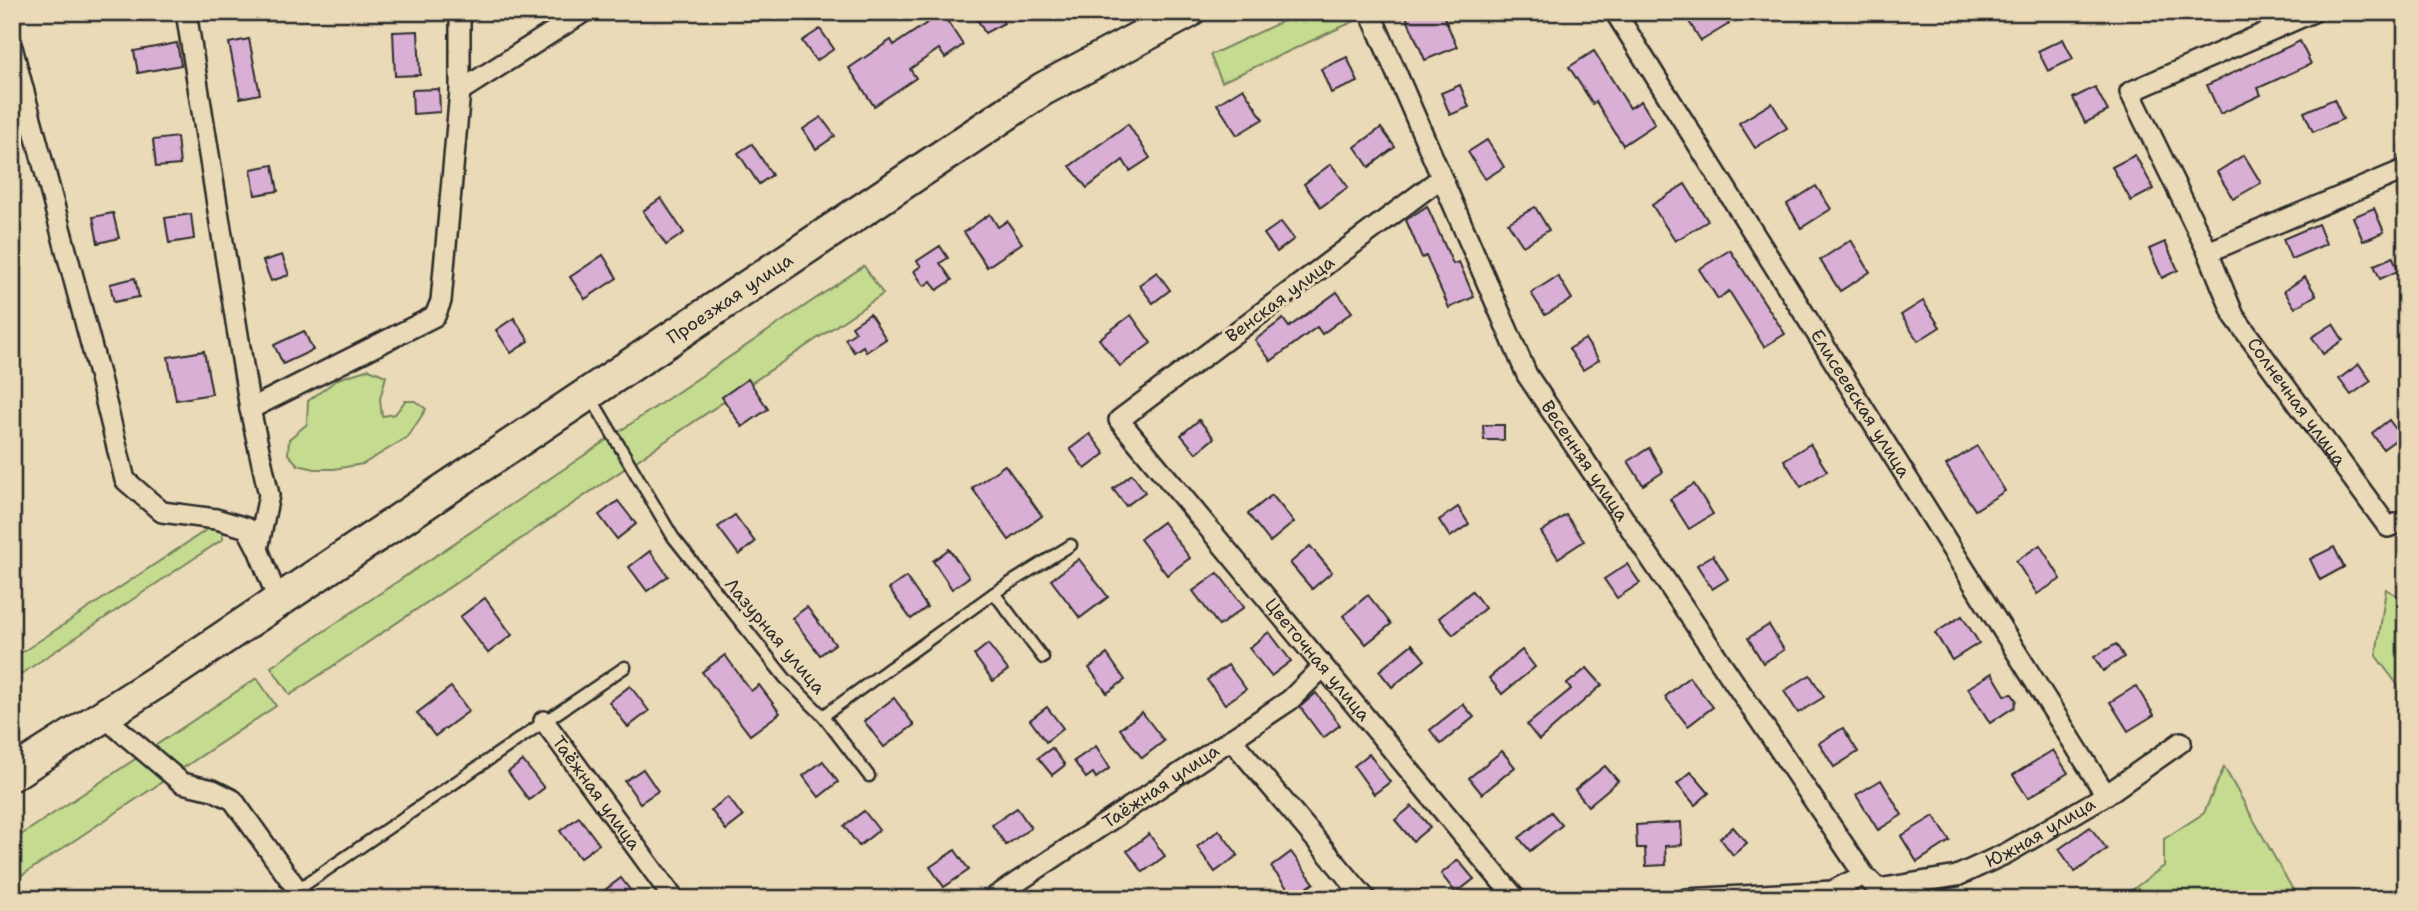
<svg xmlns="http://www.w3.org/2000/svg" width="2418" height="911" viewBox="0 0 2418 911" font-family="'Shantell Sans',sans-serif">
  <rect width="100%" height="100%" fill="#ebdab7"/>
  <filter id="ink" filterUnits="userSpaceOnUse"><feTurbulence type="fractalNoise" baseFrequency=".0143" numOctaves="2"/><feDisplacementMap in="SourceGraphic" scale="14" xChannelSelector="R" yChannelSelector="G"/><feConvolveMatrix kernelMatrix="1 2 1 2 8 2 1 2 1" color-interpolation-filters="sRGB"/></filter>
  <g filter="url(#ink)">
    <g fill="#c4db90" stroke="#78835e" stroke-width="2">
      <polygon points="1303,12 1374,12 1222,82 1210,55"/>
      <polygon points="864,266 883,294 290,695 271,667"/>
      <polygon points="369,369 386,376 380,399 382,416 395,414 405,401 415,401 426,409 408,437 363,464 334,469 315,469 298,465 288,454 289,439 307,424 308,401 338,379"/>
      <polygon points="220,521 223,539 12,680 12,659"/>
      <polygon points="2386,589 2406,601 2406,696 2376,656"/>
      <polygon points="257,678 276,706 12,882 12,841"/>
      <polygon points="2224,767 2298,899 2120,899 2164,866 2164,839 2204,813"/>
    </g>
    <g fill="#d9afd5" stroke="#2b2b2b" stroke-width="2">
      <polygon points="973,12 998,12 1004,23 985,33"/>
      <polygon points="1404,12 1442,12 1457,47 1425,60"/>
      <polygon points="1683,12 1721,12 1729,24 1701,41"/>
      <polygon points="942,13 963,45 945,58 939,49 910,69 916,78 874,106 849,68 891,40 894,45"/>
      <polygon points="820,29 834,49 816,61 802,41"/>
      <polygon points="418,31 420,75 395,76 393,32"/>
      <polygon points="249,39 260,94 240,98 229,43"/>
      <polygon points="2063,39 2073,59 2048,71 2038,51"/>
      <polygon points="2300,41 2311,64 2258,88 2261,95 2220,114 2207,85"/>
      <polygon points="177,43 181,65 138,73 134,51"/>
      <polygon points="1594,51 1630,108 1641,101 1655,124 1623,145 1596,102 1593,104 1569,67"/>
      <polygon points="1347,57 1358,82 1331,93 1321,69"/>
      <polygon points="1460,85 1469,107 1450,115 1441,93"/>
      <polygon points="2095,87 2108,111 2085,123 2073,98"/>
      <polygon points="1243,88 1263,119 1237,135 1217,104"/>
      <polygon points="439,89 440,112 413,114 412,90"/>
      <polygon points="2334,99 2343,119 2313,132 2304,112"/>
      <polygon points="1772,103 1787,128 1755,148 1739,123"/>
      <polygon points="821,117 835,136 816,149 803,129"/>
      <polygon points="1128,124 1150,158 1130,171 1123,160 1087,188 1070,166"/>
      <polygon points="1381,128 1395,147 1369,167 1355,147"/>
      <polygon points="177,137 180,165 156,167 153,140"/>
      <polygon points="1487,140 1504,167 1485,179 1468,152"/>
      <polygon points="752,144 772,175 759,184 738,153"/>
      <polygon points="2135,155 2154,189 2131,201 2112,167"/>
      <polygon points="2244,155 2261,183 2233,199 2217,172"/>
      <polygon points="1331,164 1348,187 1321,207 1304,184"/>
      <polygon points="273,165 278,191 255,195 251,169"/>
      <polygon points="1685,184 1708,221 1675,241 1652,205"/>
      <polygon points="1816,186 1831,209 1801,228 1787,204"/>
      <polygon points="661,198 684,233 666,245 643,211"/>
      <polygon points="1427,206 1453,264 1459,262 1474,297 1449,308 1426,256 1422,258 1406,220"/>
      <polygon points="1535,207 1549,230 1523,246 1508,223"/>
      <polygon points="2374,208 2384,232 2363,241 2353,217"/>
      <polygon points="113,213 119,238 98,243 93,217"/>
      <polygon points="191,214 194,239 169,243 165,218"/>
      <polygon points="990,214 998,227 1007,221 1022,243 987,267 964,232"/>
      <polygon points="1281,222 1294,239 1277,252 1264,234"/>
      <polygon points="2318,224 2326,244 2291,259 2283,239"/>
      <polygon points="1851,240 1870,272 1840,291 1820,260"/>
      <polygon points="2165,242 2178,270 2162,278 2149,249"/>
      <polygon points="940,246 948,258 940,263 952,280 937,290 931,281 924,286 914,271 921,266 917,261"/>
      <polygon points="1730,250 1785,334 1764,347 1729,291 1718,299 1699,269"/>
      <polygon points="282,255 289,275 271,281 263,261"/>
      <polygon points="603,255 617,278 585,299 570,277"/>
      <polygon points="2393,257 2398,271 2380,279 2374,265"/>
      <polygon points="1157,272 1170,290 1153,303 1139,285"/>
      <polygon points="1558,276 1572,299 1545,315 1531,293"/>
      <polygon points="2305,277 2316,295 2295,308 2284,291"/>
      <polygon points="135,278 139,297 114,302 110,284"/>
      <polygon points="1337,292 1352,312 1322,334 1317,327 1271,361 1255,340 1283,319 1289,327"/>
      <polygon points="1923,301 1940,327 1918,341 1901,315"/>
      <polygon points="870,314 886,339 866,352 863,346 854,352 845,339 856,332 852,326"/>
      <polygon points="1131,315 1151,343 1120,366 1099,339"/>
      <polygon points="514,318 529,341 511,353 496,330"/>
      <polygon points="2333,324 2343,340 2323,354 2312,337"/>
      <polygon points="304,331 313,350 283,364 274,345"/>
      <polygon points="1585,339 1599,360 1583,370 1569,349"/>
      <polygon points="204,351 212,394 176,400 168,357"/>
      <polygon points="2359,364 2371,381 2351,395 2339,379"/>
      <polygon points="748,379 768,409 742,427 722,397"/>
      <polygon points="1199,420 1214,438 1196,453 1181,435"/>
      <polygon points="2389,420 2401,436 2383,449 2372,433"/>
      <polygon points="1483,425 1504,425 1504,440 1484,440"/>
      <polygon points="1090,434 1105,454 1085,469 1070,449"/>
      <polygon points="1810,444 1827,471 1801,487 1784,460"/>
      <polygon points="1977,446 2005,491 1975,510 1946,465"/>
      <polygon points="1649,448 1663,472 1643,485 1628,461"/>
      <polygon points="1005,465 1042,516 1009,540 972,488"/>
      <polygon points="1132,474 1145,492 1126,506 1113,489"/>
      <polygon points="1694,484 1713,514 1689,529 1670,499"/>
      <polygon points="1272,495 1294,522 1270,542 1248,514"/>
      <polygon points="618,501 636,524 617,539 599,515"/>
      <polygon points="1458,507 1469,524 1450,537 1439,520"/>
      <polygon points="735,515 755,542 739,555 718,527"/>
      <polygon points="1566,515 1584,541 1558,558 1541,532"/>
      <polygon points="1163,522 1190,558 1167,575 1140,539"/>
      <polygon points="2040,545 2061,579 2037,594 2016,561"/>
      <polygon points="1310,546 1332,572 1312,589 1290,563"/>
      <polygon points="2334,547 2344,567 2320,580 2310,559"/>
      <polygon points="949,549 969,577 952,589 933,561"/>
      <polygon points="650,551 668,576 647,591 629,567"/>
      <polygon points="1713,555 1728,579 1712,589 1697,565"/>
      <polygon points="1079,559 1108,597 1080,618 1051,580"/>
      <polygon points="1627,564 1640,583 1617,598 1604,579"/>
      <polygon points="1218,573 1244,607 1219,626 1193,591"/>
      <polygon points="906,577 927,607 911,619 889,589"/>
      <polygon points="1472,591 1485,608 1453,635 1439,618"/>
      <polygon points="1368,595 1391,624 1366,644 1343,616"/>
      <polygon points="485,598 512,635 488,653 460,617"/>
      <polygon points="807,607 835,644 820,655 792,618"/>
      <polygon points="1962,616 1979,643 1952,660 1935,633"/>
      <polygon points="1769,625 1784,650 1763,663 1748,638"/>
      <polygon points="1269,632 1291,661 1271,676 1249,648"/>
      <polygon points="988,644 1008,670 993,681 974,655"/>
      <polygon points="1412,644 1425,660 1392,687 1379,671"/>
      <polygon points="2116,644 2124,657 2103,671 2094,657"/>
      <polygon points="1522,650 1535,667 1502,694 1489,678"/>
      <polygon points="1107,654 1125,680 1107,693 1089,668"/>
      <polygon points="725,655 751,691 759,685 780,713 750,735 702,672"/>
      <polygon points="1228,665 1246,689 1225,704 1207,680"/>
      <polygon points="1587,668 1602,685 1539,740 1527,725 1571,689 1567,684"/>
      <polygon points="1992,673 2005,695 2012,694 2016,700 2014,707 1990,723 1968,688"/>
      <polygon points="1810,675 1824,697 1798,713 1784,691"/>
      <polygon points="1689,677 1713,707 1688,726 1665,697"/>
      <polygon points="630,686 649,711 628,727 609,702"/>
      <polygon points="2136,686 2154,715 2128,731 2110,702"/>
      <polygon points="451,687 469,711 435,736 417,713"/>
      <polygon points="1316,693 1340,725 1323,738 1300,707"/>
      <polygon points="894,698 914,725 884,747 864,721"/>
      <polygon points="1463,704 1474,717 1441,744 1430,730"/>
      <polygon points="1047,707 1063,728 1046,742 1030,720"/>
      <polygon points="1142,712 1164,741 1142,758 1120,729"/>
      <polygon points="1843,728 1858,752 1834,767 1819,743"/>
      <polygon points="1096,746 1110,768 1096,778 1093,773 1086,778 1074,761"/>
      <polygon points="1052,748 1065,765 1052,775 1038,758"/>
      <polygon points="2053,750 2068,773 2028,798 2013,775"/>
      <polygon points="1502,751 1515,767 1482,794 1469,778"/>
      <polygon points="1369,754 1390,782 1374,794 1354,766"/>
      <polygon points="523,761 544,788 529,800 508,772"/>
      <polygon points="823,761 838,782 819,797 803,776"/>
      <polygon points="1605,766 1618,781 1588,806 1575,790"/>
      <polygon points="643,769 658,791 640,803 625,781"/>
      <polygon points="1691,772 1709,793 1695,805 1677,784"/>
      <polygon points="1881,780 1902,815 1878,830 1856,795"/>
      <polygon points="728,797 743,817 726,830 711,810"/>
      <polygon points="1412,806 1430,827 1413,841 1395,820"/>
      <polygon points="1017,808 1031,828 1006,845 992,825"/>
      <polygon points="864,811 879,830 859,846 844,826"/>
      <polygon points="1551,812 1562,825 1530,851 1519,838"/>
      <polygon points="1934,816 1950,841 1917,862 1901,836"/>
      <polygon points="579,817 599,844 580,858 560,831"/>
      <polygon points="1681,822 1682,845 1665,846 1666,865 1646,866 1645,848 1637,848 1636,825"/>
      <polygon points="1733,827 1747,843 1733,855 1720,838"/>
      <polygon points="2090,827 2107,849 2075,872 2059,849"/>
      <polygon points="1219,830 1238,855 1215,872 1197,847"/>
      <polygon points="1149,834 1165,856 1143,872 1127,851"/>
      <polygon points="955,850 969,870 944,887 930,867"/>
      <polygon points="1291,852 1314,883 1294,897 1271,867"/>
      <polygon points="1458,860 1474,879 1456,893 1441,874"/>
      <polygon points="621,878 637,899 593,899"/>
    </g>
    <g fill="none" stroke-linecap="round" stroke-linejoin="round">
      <defs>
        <g id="service">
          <polyline points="590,396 673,537 785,678 823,716 994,593 1071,545"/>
          <polyline points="994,593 1043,658"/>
          <polyline points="823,716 869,776"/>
          <polyline points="297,890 625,667"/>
        </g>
        <g id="minor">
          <polyline points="186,12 250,409 269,495 258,549 278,600"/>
          <path id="s1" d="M1370 12 1527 375 1864 875"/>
          <path id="s2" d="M1615 12 2106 795"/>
          <path id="s3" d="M2313 12 2130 92 2208 252 2234 316 2388 527 2406 520"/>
          <polyline points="12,47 100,378 125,480 162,512 216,519 247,528 258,549"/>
          <polyline points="460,91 584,12"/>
          <path id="s4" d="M1441 178 1119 420 1516 899"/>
          <polyline points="2208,252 2406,169"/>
          <polyline points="250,409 435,316 441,301 460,91 460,12"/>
          <polyline points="103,716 182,783 213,790 233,800 304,899"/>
          <path id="s5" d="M544 721 674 899"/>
          <polyline points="1231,739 1366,899"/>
          <path id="s6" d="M992 899 1290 700 1323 667"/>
          <path id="s7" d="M1686 899 1832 891 1864 875 1878 889 1957 876 2007 853 2106 795 2181 742"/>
        </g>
        <g id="primary">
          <path id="s8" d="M12 774 180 667 1043 89 1188 12"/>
        </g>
      </defs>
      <use href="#service" stroke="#2b2b2b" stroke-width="15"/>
      <use href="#minor" stroke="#2b2b2b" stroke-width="24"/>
      <use href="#primary" stroke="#2b2b2b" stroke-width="37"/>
      <use href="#service" stroke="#ebdab7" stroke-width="10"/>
      <use href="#minor" stroke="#ebdab7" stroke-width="19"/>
      <use href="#primary" stroke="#ebdab7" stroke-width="32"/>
    </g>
  </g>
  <g text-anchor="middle" stroke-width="6" stroke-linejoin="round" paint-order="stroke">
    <g font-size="18" fill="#2b2b2b" stroke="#ebdab7">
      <text dy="6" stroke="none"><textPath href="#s8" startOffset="861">Проезжая улица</textPath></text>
      <text transform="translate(1280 299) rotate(-37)" y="6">Венская улица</text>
      <text dy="6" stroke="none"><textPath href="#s3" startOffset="553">Солнечная улица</textPath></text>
      <text dy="6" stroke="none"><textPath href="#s2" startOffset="462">Елисеевская улица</textPath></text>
      <text dy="6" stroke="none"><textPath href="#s1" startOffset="499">Весенняя улица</textPath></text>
      <text transform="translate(775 636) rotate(50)" y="6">Лазурная улица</text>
      <text dy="6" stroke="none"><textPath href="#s4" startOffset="714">Цветочная улица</textPath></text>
      <text dy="6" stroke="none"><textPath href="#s6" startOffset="203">Таёжная улица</textPath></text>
      <text dy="6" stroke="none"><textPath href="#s5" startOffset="89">Таёжная улица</textPath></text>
      <text dy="6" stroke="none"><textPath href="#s7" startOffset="376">Южная улица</textPath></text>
    </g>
  </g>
  <rect width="2418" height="911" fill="none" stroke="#ebdab7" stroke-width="42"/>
  <rect x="21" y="21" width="2376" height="869" fill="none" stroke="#2b2b2b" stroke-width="2.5" filter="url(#ink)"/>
</svg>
